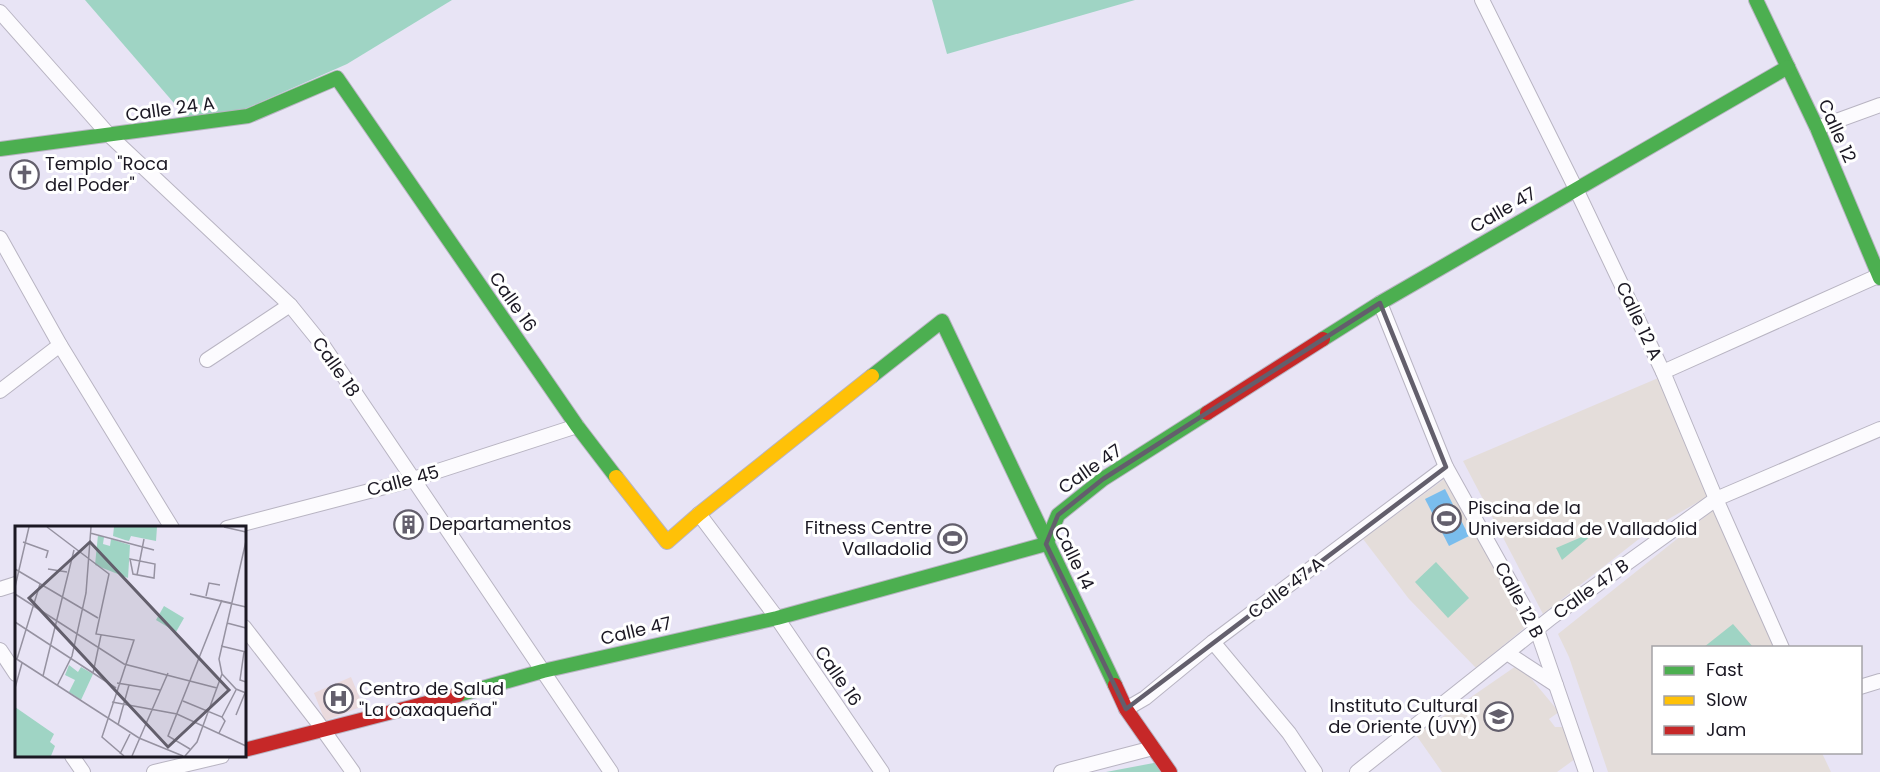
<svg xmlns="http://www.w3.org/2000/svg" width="1880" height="772" viewBox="0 0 1880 772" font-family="Poppins,sans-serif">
  <rect width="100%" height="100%" fill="#e8e4f5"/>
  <g fill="#e4ddda">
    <polygon points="1663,376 1712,494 1653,528 1543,614 1463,461"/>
    <polygon points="1447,477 1527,626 1476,668 1409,599 1363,539"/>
    <polygon points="1717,507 1776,647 1654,648 1654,752 1822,753 1831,772 1608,772 1569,657 1558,634"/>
    <polygon points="1519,664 1559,712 1549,719 1555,727 1567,727 1575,759 1557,772 1442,772 1416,735"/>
  </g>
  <polygon fill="#eadadd" points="351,677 363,706 325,721 314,693"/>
  <g fill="#9fd4c4">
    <polygon points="85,0 452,0 347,64 238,112 186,117"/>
    <polygon points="932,0 1135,0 947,54"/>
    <polygon points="1598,530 1562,560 1556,548"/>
    <polygon points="1436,562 1469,598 1448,618 1415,582"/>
    <polygon points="1733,624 1753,647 1704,647"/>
    <polygon points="1159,762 1166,772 1106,772"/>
  </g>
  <polygon fill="#7abded" points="1445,489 1469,536 1449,546 1425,499"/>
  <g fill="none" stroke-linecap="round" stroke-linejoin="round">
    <defs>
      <g id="street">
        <polyline points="1482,0 1576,189 1663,372 1716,499 1782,648"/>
        <polyline points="0,12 109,135 290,305 324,347 611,772"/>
        <polyline points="1817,128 1880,105"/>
        <polyline points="0,238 60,345 172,528"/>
        <polyline points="1380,303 1446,467 1537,630 1586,772"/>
        <polyline points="207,360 290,305"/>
        <polyline points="1663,372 1880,275"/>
        <polyline points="0,391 60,345"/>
        <polyline points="699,514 777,618 882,772"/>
        <polyline points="227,528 404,482 577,426"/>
        <polyline points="0,589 16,584"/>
        <polyline points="244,627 316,720 353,772"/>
        <polyline points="1213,642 1289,733 1315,772"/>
        <polyline points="0,650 16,674"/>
        <polyline points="1507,653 1556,685"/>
        <polyline points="1860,687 1880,681"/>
        <polyline points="1126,709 1145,698 1213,642 1446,467"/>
        <polyline points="72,756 83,772"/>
        <polyline points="154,772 222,756"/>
        <polyline points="1061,772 1153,748"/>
        <polyline points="1357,772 1552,617 1716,499 1880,429"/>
      </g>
      <g id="fast">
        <polyline points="1756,0 1817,128 1880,278"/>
        <polyline points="0,149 248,116 337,78 577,426 616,477"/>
        <polyline points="1323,339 1380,303 1788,67"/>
        <polyline points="872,376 942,321 1115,685"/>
        <polyline points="458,695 543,671 777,618 1046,544 1058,515 1103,479 1207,413"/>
      </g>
      <polyline id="slow" points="616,477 667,542 699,514 872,376"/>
      <g id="jam">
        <polyline points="1207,413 1323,339"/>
        <polyline points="1115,685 1126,709 1170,772"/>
        <polyline points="244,750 458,695"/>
      </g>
    </defs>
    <use href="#street" stroke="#b8b4c2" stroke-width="16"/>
    <use href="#fast" stroke="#b8b4c2" stroke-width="16"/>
    <use href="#slow" stroke="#b8b4c2" stroke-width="16"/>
    <use href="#jam" stroke="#b8b4c2" stroke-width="16"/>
    <use href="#street" stroke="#fcfbfe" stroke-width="14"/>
    <use href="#fast" stroke="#4caf50" stroke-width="14"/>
    <use href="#slow" stroke="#ffc107" stroke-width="14"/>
    <use href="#jam" stroke="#c62828" stroke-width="14"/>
  </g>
  <path fill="none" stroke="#635f6c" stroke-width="4.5" stroke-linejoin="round" d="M1380 303 1446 467 1126 709 1046 544 1058 515 1103 479Z"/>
  <defs>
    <symbol id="church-ring" viewBox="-11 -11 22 22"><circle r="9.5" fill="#fff" stroke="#635f6c" stroke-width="1.5"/><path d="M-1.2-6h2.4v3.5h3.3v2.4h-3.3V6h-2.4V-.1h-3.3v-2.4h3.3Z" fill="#635f6c"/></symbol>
    <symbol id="stadium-ring" viewBox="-11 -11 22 22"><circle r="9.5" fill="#fff" stroke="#635f6c" stroke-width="1.5"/><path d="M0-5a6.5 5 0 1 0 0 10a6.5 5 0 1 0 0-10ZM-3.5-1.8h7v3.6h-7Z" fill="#635f6c"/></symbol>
    <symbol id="building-ring" viewBox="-11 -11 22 22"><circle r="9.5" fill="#fff" stroke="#635f6c" stroke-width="1.5"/><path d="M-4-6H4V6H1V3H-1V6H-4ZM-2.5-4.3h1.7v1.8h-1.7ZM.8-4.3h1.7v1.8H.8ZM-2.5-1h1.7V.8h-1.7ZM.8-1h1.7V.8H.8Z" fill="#635f6c"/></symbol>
    <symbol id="hospital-ring" viewBox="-11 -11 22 22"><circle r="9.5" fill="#fff" stroke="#635f6c" stroke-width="1.5"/><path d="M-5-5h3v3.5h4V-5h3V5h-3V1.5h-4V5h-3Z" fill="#635f6c"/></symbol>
    <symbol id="school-ring" viewBox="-11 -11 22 22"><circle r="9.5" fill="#fff" stroke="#635f6c" stroke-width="1.5"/><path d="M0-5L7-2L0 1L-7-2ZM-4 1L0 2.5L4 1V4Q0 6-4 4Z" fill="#635f6c"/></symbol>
  </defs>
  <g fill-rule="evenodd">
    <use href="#church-ring" x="8" y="158" width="33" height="33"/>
    <use href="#stadium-ring" x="1430" y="502" width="33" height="33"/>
    <use href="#building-ring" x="392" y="508" width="33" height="33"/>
    <use href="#stadium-ring" x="936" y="522" width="33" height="33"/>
    <use href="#hospital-ring" x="322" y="682" width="33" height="33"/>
    <use href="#school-ring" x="1482" y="700" width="33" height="33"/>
  </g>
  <g text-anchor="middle" stroke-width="6" stroke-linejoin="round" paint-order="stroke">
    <g font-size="18" fill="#1b1823" stroke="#fff">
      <text transform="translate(170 109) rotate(-8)" y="6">Calle 24 A</text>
      <text transform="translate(1837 131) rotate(66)" y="6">Calle 12</text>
      <text transform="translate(1503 210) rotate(-30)" y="6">Calle 47</text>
      <text transform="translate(513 302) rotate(55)" y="6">Calle 16</text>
      <text transform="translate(1639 321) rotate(65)" y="6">Calle 12 A</text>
      <text transform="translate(336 367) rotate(55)" y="6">Calle 18</text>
      <text transform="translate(1090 469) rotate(-35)" y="6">Calle 47</text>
      <text transform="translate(403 481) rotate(-15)" y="6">Calle 45</text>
      <text transform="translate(1074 558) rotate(64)" y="6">Calle 14</text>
      <text transform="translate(1286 588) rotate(-37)" y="6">Calle 47 A</text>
      <text transform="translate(1591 589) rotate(-36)" y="6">Calle 47 B</text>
      <text transform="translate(1519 600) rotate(62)" y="6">Calle 12 B</text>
      <text transform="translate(636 631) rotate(-13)" y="6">Calle 47</text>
      <text transform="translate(838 676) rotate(56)" y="6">Calle 16</text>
    </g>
    <g font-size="18" fill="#1b1823" stroke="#fff" text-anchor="start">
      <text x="45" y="170">Templo "Roca<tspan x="45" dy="21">del Poder"</tspan></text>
      <text x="1468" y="514">Piscina de la<tspan x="1468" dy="21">Universidad de Valladolid</tspan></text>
      <text x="429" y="530">Departamentos</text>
      <text x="932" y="534" text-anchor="end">Fitness Centre<tspan x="932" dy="21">Valladolid</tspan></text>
      <text x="359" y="695">Centro de Salud<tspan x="359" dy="21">"La oaxaqueña"</tspan></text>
      <text x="1478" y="712" text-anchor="end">Instituto Cultural<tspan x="1478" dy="21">de Oriente (UVY)</tspan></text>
    </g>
  </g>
  <g transform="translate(15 526)">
    <rect width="231" height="231" fill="#e8e4f5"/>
    <path d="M99 1H142L141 15 116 10 114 15 110 14 98 10ZM83 9 89 11 88 18 95 20 96 13 115 19 113 52 80 39ZM149 80 169 92 161 106 141 94ZM54 139 63 146 66 141 78 148 66 174 54 166 60 154 50 149ZM0 181 39 208 35 216 40 220 36 230H0Z" fill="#9fd4c4"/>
    <path fill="none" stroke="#9692a1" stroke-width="1.5" d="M32 1 94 48 81 108 119 114 87 211 109 230M209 1 231 6M75 7 139 24M231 15 204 133 207 148 221 163 231 167M8 16 33 25 31 32M115 33 140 38 139 52 118 48ZM0 43 83 92M33 43 52 46M122 49 129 13M0 61 14 1M0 68 109 138 202 162M191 70 194 57 205 59M216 77 175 68 231 81M0 96 101 162M212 97 231 102M206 120 231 126M229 126 225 154 231 156M0 132 124 212 168 230M2 133 25 58M78 147 86 109M28 150 59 24M102 157 145 164M42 160 57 130 71 67 76 1M0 162 7 137M168 175 207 191 210 195 204 207M97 176 162 188 231 220M221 189 230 167M207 191 221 164M103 199 114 159M175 223 153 210 207 74M105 228 115 208M117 230 153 147M170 230 182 216 207 148"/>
    <path fill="#635f6c" fill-opacity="0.15" stroke="#635f6c" stroke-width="3" d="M75 16 214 164 153 221 14 72Z"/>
    <rect width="231" height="231" fill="none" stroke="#1b1823" stroke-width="3"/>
  </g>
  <rect x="1652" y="646" width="210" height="108" fill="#ffffff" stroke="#a4a3a7" stroke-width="1.5"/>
  <rect x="1664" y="666" width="30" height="9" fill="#4caf50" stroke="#a4a3a7" stroke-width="1.5"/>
  <text x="1706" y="676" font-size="18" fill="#1b1823">Fast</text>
  <rect x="1664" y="696" width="30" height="9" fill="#ffc107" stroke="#a4a3a7" stroke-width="1.5"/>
  <text x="1706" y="706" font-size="18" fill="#1b1823">Slow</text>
  <rect x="1664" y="726" width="30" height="9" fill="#c62828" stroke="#a4a3a7" stroke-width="1.5"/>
  <text x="1706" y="736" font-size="18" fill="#1b1823">Jam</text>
</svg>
